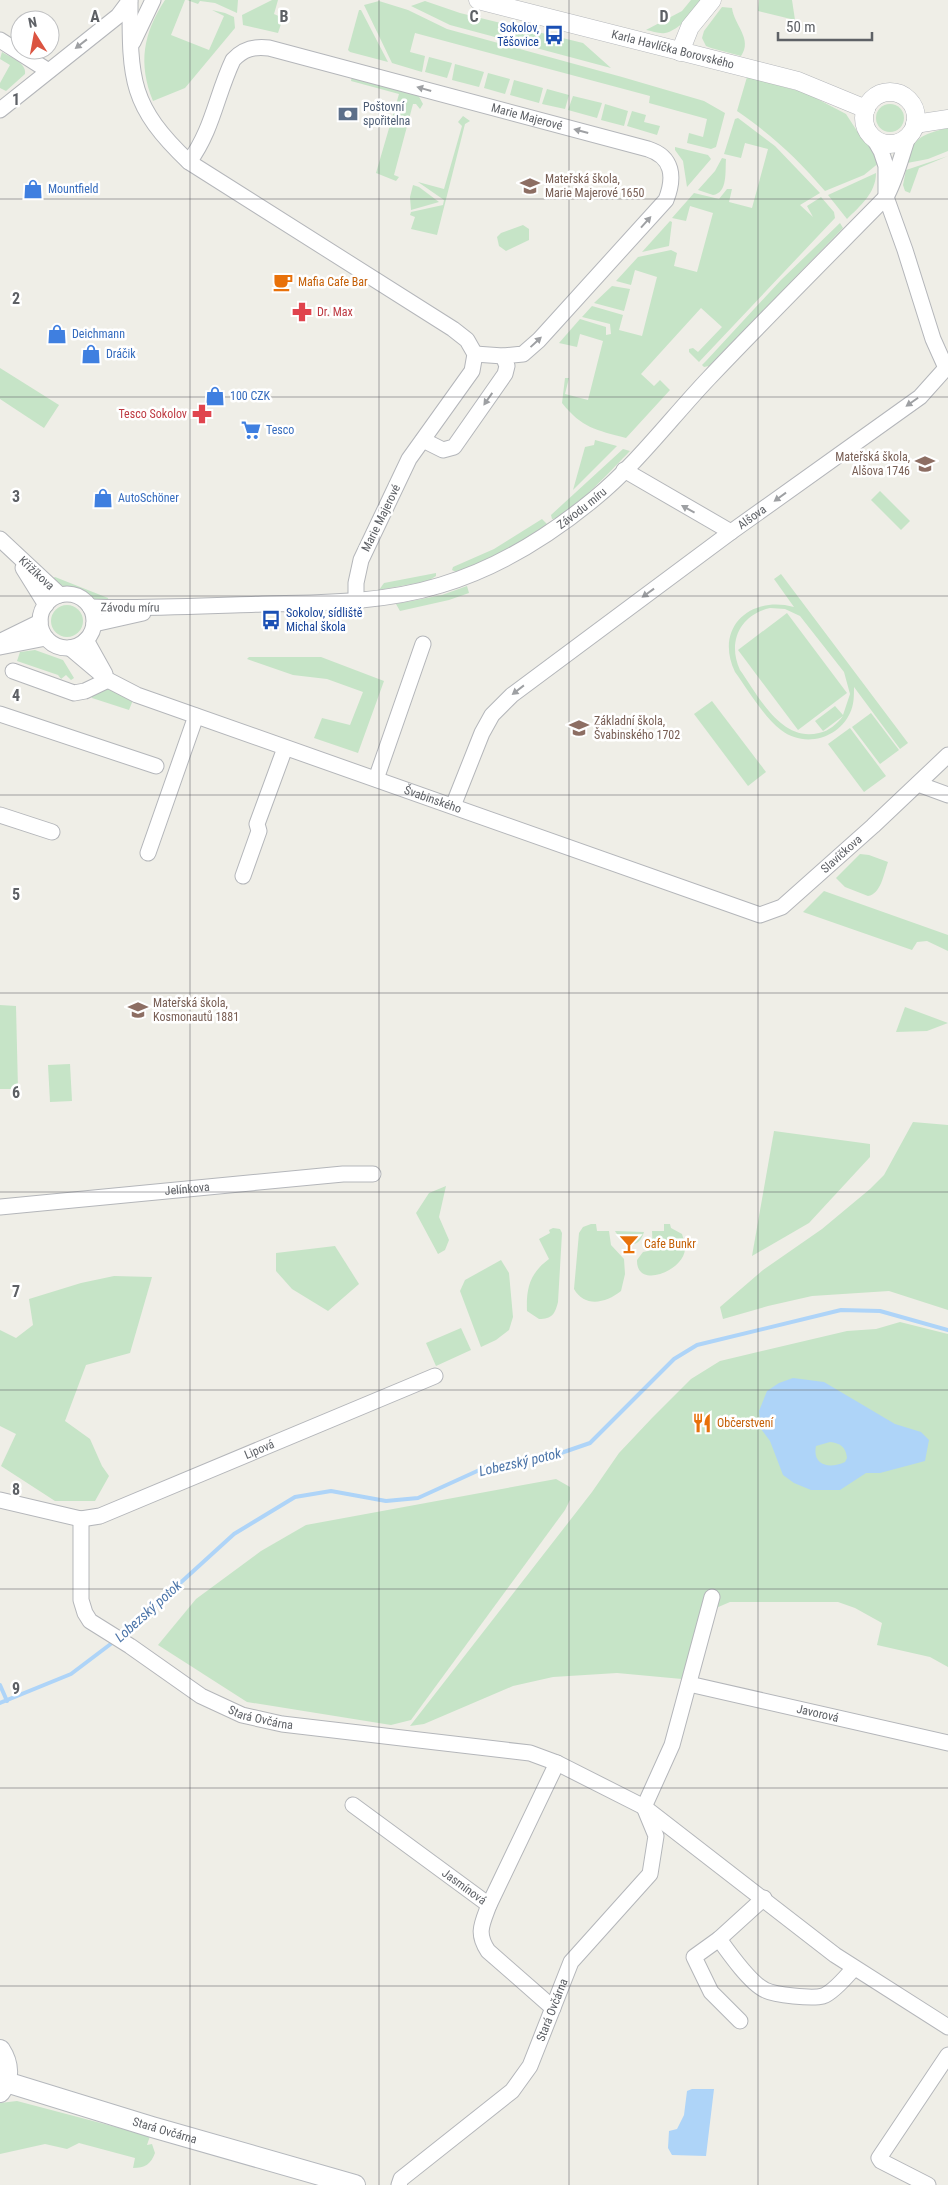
<svg xmlns="http://www.w3.org/2000/svg" width="948" height="2185" viewBox="0 0 948 2185" font-family="'Roboto Condensed',sans-serif">
  <rect width="100%" height="100%" fill="#efeee7"/>
  <g fill="#c6e4c7" fill-rule="evenodd">
    <path d="M165 0H185L171 35 209 50 224 16 212 10 225 13 234 17 235 28 185 88 153 101C138 63 143 34 165 0Z"/>
    <polygon points="187,0 238,0 237,13 215,3 200,1 198,4"/>
    <polygon points="272,0 278,0 274,14 283,18 278,33 243,25 242,15"/>
    <path d="M691 0H705C697 10 678 31 665 33 659 34 652 31 646 30L682 11Z"/>
    <polygon points="759,0 792,0 795,20 758,11"/>
    <polygon points="379,1 408,10 447,29 622,77 704,101 725,113 716,147 711,149 687,143 689,133 703,137 707,119 649,103 650,96 415,33 410,52 425,56 422,72 392,63 364,5"/>
    <polygon points="425,1 460,13 583,43 611,68 450,25 411,6"/>
    <path d="M722 7 732 8C734 25 753 39 741 56L711 48 706 46 702 38 704 31Z"/>
    <polygon points="359,10 361,10 388,62 350,52 348,50"/>
    <path d="M2 52C10 57 27 63 25 74L6 91 0 88V83L10 65 0 59Z"/>
    <polygon points="429,57 452,63 447,78 425,72"/>
    <polygon points="455,64 484,72 479,87 452,80"/>
    <polygon points="488,73 510,79 505,94 484,88"/>
    <polygon points="352,76 417,93 423,104 420,109 416,104 413,104 394,175 399,177 396,181 376,173 399,94 351,81"/>
    <path d="M747 77 806 93 846 114 859 134 876 153 880 162 864 175 825 191C796 157 773 136 737 111Z"/>
    <polygon points="514,80 543,88 539,103 510,95"/>
    <polygon points="547,89 569,95 565,109 542,104"/>
    <polygon points="573,96 602,103 597,118 568,110"/>
    <circle cx="890" cy="118" r="14"/>
    <polygon points="605,104 628,111 624,126 601,120"/>
    <polygon points="632,111 646,115 644,122 660,126 657,135 627,126"/>
    <polygon points="463,116 470,121 465,124 437,235 411,229 415,217 410,215 411,212 443,205 444,200 418,182 444,189 462,126 458,122"/>
    <path d="M738 118 775 146 820 193 800 205 813 217 807 206 821 197 834 212 835 218 699 362 689 352V349L693 348 698 352 722 327 701 308 641 374 654 386 660 380 670 390 626 438C596 430 582 428 562 403L565 378H569L565 394 588 400 603 341 580 334 577 347 559 343 580 319 606 327V335L611 334 610 324 582 317 592 306 623 315 619 330 642 336 657 277 635 270 631 285 616 281 638 257 671 250 677 253 674 266 697 272 713 213 690 206 686 221 672 218 694 193 719 199 727 189H732L729 202 752 208 768 149 745 143 741 158 724 154 735 119Z"/>
    <path d="M948 128V151L928 159 902 164C913 139 921 134 948 128Z"/>
    <polygon points="675,147 708,155 711,159 687,187 683,161 675,150"/>
    <polygon points="948,156 919,168 910,193 905,191 903,185 906,170"/>
    <path d="M722 158 726 159C725 171 728 193 713 195L698 190 715 171Z"/>
    <path d="M876 173C876 193 860 206 847 219L828 195Z"/>
    <polygon points="413,185 419,187 439,202 411,210 410,197"/>
    <polygon points="670,221 672,222 669,246 642,252"/>
    <polygon points="840,223 843,228 709,366 704,367 702,365 706,361 781,280"/>
    <polygon points="523,225 529,229 529,240 506,251 499,246 497,237 501,233"/>
    <polygon points="612,286 630,289 624,311 594,303"/>
    <polygon points="0,368 59,405 44,428 0,399"/>
    <polygon points="595,440 617,446 573,490 585,447 594,445"/>
    <path d="M623 449 630 451C618 463 566 520 552 519L551 515Z"/>
    <polygon points="880,491 910,521 901,530 871,500"/>
    <polygon points="542,519 548,525 513,546 462,571 456,572 452,570 453,567 494,549"/>
    <polygon points="436,573 436,576 428,581 379,590 384,583"/>
    <path d="M781 574 908 743 900 749 854 687C854 696 854 705 850 713 838 739 804 748 781 730 764 717 748 690 735 672 714 628 750 595 794 607L774 579ZM770 608 785 609 800 616 844 672 850 694 843 715 835 706 815 721 823 731 843 716C837 724 829 731 819 733 781 743 758 695 740 670 727 642 740 615 770 608Z"/>
    <path d="M55 577 108 598 109 604C97 601 88 595 78 591 68 587 60 586 50 580Z"/>
    <polygon points="467,586 469,593 449,600 400,611 396,604 442,595"/>
    <circle cx="67" cy="621" r="16"/>
    <polygon points="787,613 847,693 798,730 738,650"/>
    <polygon points="35,650 63,660 74,678 71,680 66,675 61,679 65,684 58,675 17,661 20,652"/>
    <polygon points="249,657 321,657 384,681 358,753 314,738 322,718 350,725 363,692 327,679 293,675 247,659"/>
    <polygon points="106,688 133,700 129,710 92,698 91,695"/>
    <polygon points="712,701 766,772 748,786 694,714"/>
    <polygon points="871,713 899,750 880,764 852,727"/>
    <polygon points="850,728 886,776 864,792 828,744"/>
    <path d="M860 854 869 855 888 862C884 873 881 894 868 896L845 887 836 878Z"/>
    <polygon points="824,891 948,935 948,951 927,941 917,942 912,950 803,912"/>
    <polygon points="0,1005 16,1006 18,1089 0,1089"/>
    <polygon points="905,1007 948,1023 927,1031 896,1032"/>
    <polygon points="70,1064 72,1101 50,1102 48,1065"/>
    <polygon points="913,1122 948,1125 948,1310 889,1291 812,1296 768,1306 723,1319 720,1307 763,1270 822,1229 870,1189 884,1175"/>
    <polygon points="774,1131 870,1144 870,1157 809,1223 752,1256"/>
    <polygon points="446,1186 439,1217 449,1240 445,1250 438,1254 416,1213 429,1193"/>
    <path d="M591 1224H596L597 1231H609L611 1245 624 1259 625 1274 621 1291C606 1303 585 1308 574 1289L579 1233 583 1227Z"/>
    <path d="M664 1224H670L671 1228 682 1234C683 1238 686 1244 685 1249 684 1271 636 1290 637 1260L643 1252 653 1250 652 1231H664Z"/>
    <path d="M553 1228 560 1229 562 1233 558 1302C555 1314 552 1319 539 1319L527 1311C526 1288 530 1273 549 1259L539 1239 550 1233 549 1230Z"/>
    <path d="M615 1231 644 1232C638 1252 623 1244 615 1231Z"/>
    <polygon points="335,1246 359,1284 328,1311 292,1289 276,1271 276,1253"/>
    <polygon points="501,1260 509,1273 513,1317 509,1330 496,1340 481,1347 460,1291 465,1280"/>
    <polygon points="114,1276 152,1277 130,1353 86,1365 65,1421 90,1439 102,1466 109,1476 95,1501 55,1501 1,1466 16,1434 0,1426 0,1330 16,1338 33,1325 29,1299 81,1283"/>
    <polygon points="900,1322 948,1334 948,1667 930,1657 877,1645 882,1623 855,1608 838,1602 730,1602 716,1608 696,1675 682,1679 617,1673 553,1677 513,1686 424,1724 410,1726 592,1492 619,1453 652,1418 691,1379 720,1361 847,1331 876,1329"/>
    <polygon points="461,1328 471,1350 436,1366 426,1343"/>
    <polygon points="556,1479 570,1487 570,1500 565,1510 411,1720 391,1725 247,1702 158,1645 196,1599 261,1551 306,1525"/>
    <path d="M17 2101 150 2136 147 2145 152 2144 155 2153C151 2164 145 2168 133 2168L135 2158 79 2143 67 2149 45 2144 0 2154V2103Z"/>
  </g>
  <g fill="#aed4f8" fill-rule="evenodd">
    <path d="M793 1378 824 1382 895 1424 921 1432 929 1440 925 1461 880 1473H866L840 1490H811L794 1483 783 1475 770 1441 761 1429 759 1411 767 1391 779 1383ZM830 1442C840 1443 846 1447 847 1458L845 1462C830 1469 812 1466 816 1446Z"/>
    <polygon points="692,2089 714,2089 706,2156 672,2155 668,2148 669,2131 677,2129 684,2115 687,2091"/>
  </g>
  <g fill="none" stroke-linecap="round" stroke-linejoin="round">
    <g stroke="#aed4f8" stroke-width="4">
      <polyline points="122,1636 234,1534 295,1497 331,1491 386,1501 418,1498 486,1467 561,1453 590,1443 674,1359 697,1345 841,1310 880,1311 948,1330"/>
      <polyline points="0,1685 7,1701"/>
      <polyline points="0,1703 71,1674 116,1640"/>
    </g>
    <defs>
      <g id="minor">
        <path d="M130 2C130 80 130 106 189 162L453 329 467 340 475 354 472 371 409 459 361 560 356 583V601"/>
        <polyline points="0,40 47,70"/>
        <polyline points="133,42 153,0"/>
        <polyline points="0,110 118,16 130,0"/>
        <polyline points="873,137 881,151 886,166 886,197 905,250 933,339 946,368"/>
        <path id="s1" d="M189 162C213 129 216 96 233 60 243 49 254 46 269 48L648 149C673 157 675 177 666 200L539 340 523 354 503 356 475 354"/>
        <polyline points="423,440 443,450 454,447 505,374 507,366 503,356"/>
        <polyline points="624,470 731,532"/>
        <path id="s2" d="M0 539 60 595"/>
        <polyline points="23,568 46,605"/>
        <circle cx="67" cy="621" r="27"/>
        <path id="s3" d="M90 607C148 609 205 606 262 604 323 603 383 603 441 585 498 568 549 536 594 499 637 464 671 418 709 378 767 317 827 257 886 197 896 179 901 157 908 137"/>
        <polyline points="94,624 143,613"/>
        <polyline points="86,640 105,674"/>
        <polyline points="1,641 40,622"/>
        <polyline points="0,647 46,638"/>
        <path id="s4" d="M70 648 108 680 137 695 760 915 782 907 873 826 948 755"/>
        <polyline points="13,671 74,693 85,691 108,680"/>
        <polyline points="0,714 156,766"/>
        <polyline points="376,779 423,644"/>
        <polyline points="918,784 948,795"/>
        <path id="s5" d="M453 806 482 733 492 715 512 695 731 532 920 397 946 368"/>
        <polyline points="0,815 52,832"/>
        <polyline points="148,853 196,716"/>
        <polyline points="243,876 259,831 257,824 285,748"/>
        <path id="s6" d="M0 1207 343 1174H373"/>
        <path id="s7" d="M0 1500 81 1519 100 1516 435 1376"/>
        <path id="s8" d="M81 1519V1600L85 1613 90 1621 130 1646 201 1696 242 1715 282 1724 530 1753 557 1763 644 1807 835 1955 948 2027"/>
        <path id="s9" d="M689 1684 948 1743"/>
        <path id="s10" d="M353 1805 489 1905C482 1924 476 1933 488 1951L553 2008"/>
        <path d="M764 1898 719 1939C729 1953 750 1983 765 1990 775 1995 812 1999 823 1996 832 1993 848 1975 854 1968"/>
        <polyline points="489,1905 557,1763"/>
        <polyline points="719,1939 694,1957 711,1992 740,2021"/>
        <path id="s11" d="M399 2185 401 2179 512 2091 530 2066 571 1962 650 1874 656 1836 644 1807 672 1745 712 1597"/>
        <polyline points="928,2185 881,2161 879,2158 948,2055"/>
      </g>
      <g id="tertiary">
        <path id="s12" d="M478 0 798 81 866 109"/>
        <polyline points="680,52 690,27 712,0"/>
        <circle cx="890" cy="118" r="26"/>
        <polyline points="915,124 948,119"/>
      </g>
      <g id="secondary">
        <path d="M0 2050C9 2064 10 2079 0 2092"/>
        <path id="s13" d="M6 2082 152 2127 355 2185"/>
      </g>
    </defs>
    <use href="#minor" stroke="#b4b6ba" stroke-width="17"/>
    <use href="#tertiary" stroke="#b4b6ba" stroke-width="19"/>
    <use href="#secondary" stroke="#b5b8bd" stroke-width="22"/>
    <use href="#minor" stroke="#fff" stroke-width="15"/>
    <use href="#tertiary" stroke="#fff" stroke-width="18"/>
    <use href="#secondary" stroke="#fff" stroke-width="20"/>
  </g>
  <defs><path id="oneway-solid" d="M-6-.8H1V-3.2L6.5 0L1 3.2V.8H-6Z" transform="scale(1.25)"/></defs>
  <g fill="#9ea0a3">
    <use href="#oneway-solid" transform="translate(81 44) rotate(142)"/>
    <use href="#oneway-solid" transform="translate(424 89) rotate(-164)"/>
    <use href="#oneway-solid" transform="translate(581 131) rotate(-165)"/>
    <use href="#oneway-solid" transform="translate(646 222) rotate(-48)"/>
    <use href="#oneway-solid" transform="translate(536 342) rotate(-43)"/>
    <use href="#oneway-solid" transform="translate(488 399) rotate(125)"/>
    <use href="#oneway-solid" transform="translate(912 402) rotate(145)"/>
    <use href="#oneway-solid" transform="translate(780 497) rotate(144)"/>
    <use href="#oneway-solid" transform="translate(688 509) rotate(-151)"/>
    <use href="#oneway-solid" transform="translate(648 593) rotate(144)"/>
    <use href="#oneway-solid" transform="translate(518 690) rotate(142)"/>
  </g>
  <path fill="none" stroke="#5e6166" stroke-width="1" stroke-opacity="0.55" d="M190 0V2185M379 0V2185M569 0V2185M758 0V2185M0 199H948M0 397H948M0 596H948M0 795H948M0 993H948M0 1192H948M0 1390H948M0 1589H948M0 1788H948M0 1986H948"/>
  <defs>
    <symbol id="bus-bare" viewBox="-9 -9 18 18"><path d="M-5-6H5V4H4V6H2V4H-2V6H-4V4H-5ZM-3.5-4V0h7V-4ZM-3.5 1.2v1.5H-2V1.2ZM2 1.2v1.5H3.5V1.2Z" fill="#1a4fb4" stroke="#fff" stroke-width="2.5" paint-order="stroke"/></symbol>
    <symbol id="bank-bare" viewBox="-9 -9 18 18"><path d="M-6-4H6V4H-6ZM0-2.3a2.3 2.3 0 1 0 0 4.6a2.3 2.3 0 1 0 0-4.6Z" fill="#5c6f8a" stroke="#fff" stroke-width="2.5" paint-order="stroke"/></symbol>
    <symbol id="school-bare" viewBox="-9 -9 18 18"><path d="M0-5L7-2L0 1L-7-2ZM-4 1L0 2.5L4 1V4Q0 6-4 4Z" fill="#8d6e63" stroke="#fff" stroke-width="2.5" paint-order="stroke"/></symbol>
    <symbol id="shop-bare" viewBox="-9 -9 18 18"><path d="M-5-2.5h2.3a2.7 3.5 0 0 1 5.4 0H5L5.5 6h-11ZM-1.5-2.5h3a1.5 2.3 0 0 0-3 0Z" fill="#3f7fe0" stroke="#fff" stroke-width="2.5" paint-order="stroke"/></symbol>
    <symbol id="cafe-bare" viewBox="-9 -9 18 18"><path d="M-5.5-4.5H6V0H3Q3 3.5 0 3.5H-2.5Q-5.5 3.5-5.5 0ZM3-3.2v2h1.7v-2ZM-6 4.5H4V6H-6Z" fill="#e8710a" stroke="#fff" stroke-width="2.5" paint-order="stroke"/></symbol>
    <symbol id="pharmacy-bare" viewBox="-9 -9 18 18"><path d="M-2-6h4v4h4v4h-4v4h-4v-4h-4v-4h4Z" fill="#e0444e" stroke="#fff" stroke-width="2.5" paint-order="stroke"/></symbol>
    <symbol id="supermarket-bare" viewBox="-9 -9 18 18"><path d="M-6-5.5h2.5l.6 2H6L4.5 2H-2.5L-4.4-4H-6ZM-1.5 3.2a1.3 1.3 0 1 0 .1 0ZM3 3.2a1.3 1.3 0 1 0 .1 0Z" fill="#3f7fe0" stroke="#fff" stroke-width="2.5" paint-order="stroke"/></symbol>
    <symbol id="bar-bare" viewBox="-9 -9 18 18"><path d="M-6-5H6L.8 .8V4.5H3.5V6h-7V4.5H-.8V.8Z" fill="#e8710a" stroke="#fff" stroke-width="2.5" paint-order="stroke"/></symbol>
    <symbol id="restaurant-bare" viewBox="-9 -9 18 18"><path d="M-5-6h1v4h1v-4h1v4h1v-4h1v5L-1.5 .5V6h-2V.5L-5-1ZM5-6V6H3V1.5H1.5Q1.5-4 5-6Z" fill="#e8710a" stroke="#fff" stroke-width="2.5" paint-order="stroke"/></symbol>
  </defs>
  <g fill-rule="evenodd">
    <use href="#bus-bare" x="540" y="21" width="28" height="28"/>
    <use href="#bank-bare" x="334" y="100" width="28" height="28"/>
    <use href="#school-bare" x="516" y="172" width="28" height="28"/>
    <use href="#shop-bare" x="19" y="175" width="28" height="28"/>
    <use href="#cafe-bare" x="269" y="268" width="28" height="28"/>
    <use href="#pharmacy-bare" x="288" y="298" width="28" height="28"/>
    <use href="#shop-bare" x="43" y="320" width="28" height="28"/>
    <use href="#shop-bare" x="77" y="340" width="28" height="28"/>
    <use href="#shop-bare" x="201" y="382" width="28" height="28"/>
    <use href="#pharmacy-bare" x="188" y="400" width="28" height="28"/>
    <use href="#supermarket-bare" x="237" y="416" width="28" height="28"/>
    <use href="#school-bare" x="911" y="450" width="28" height="28"/>
    <use href="#shop-bare" x="89" y="484" width="28" height="28"/>
    <use href="#bus-bare" x="257" y="606" width="28" height="28"/>
    <use href="#school-bare" x="565" y="714" width="28" height="28"/>
    <use href="#school-bare" x="124" y="996" width="28" height="28"/>
    <use href="#bar-bare" x="615" y="1230" width="28" height="28"/>
    <use href="#restaurant-bare" x="688" y="1409" width="28" height="28"/>
  </g>
  <g text-anchor="middle" stroke-width="5" stroke-linejoin="round" paint-order="stroke">
    <g font-size="12" fill="#164399" stroke="#fff" text-anchor="end">
      <text x="539" y="32">Sokolov,<tspan x="539" dy="14">Těšovice</tspan></text>
      <text x="286" y="617" text-anchor="start">Sokolov, sídliště<tspan x="286" dy="14">Michal škola</tspan></text>
    </g>
    <g font-size="12" fill="#5e6166" stroke="#fff">
      <text dy="4" stroke="none"><textPath href="#s12" startOffset="201">Karla Havlíčka Borovského</textPath></text>
      <text dy="4" stroke="none"><textPath href="#s1" startOffset="418">Marie Majerové</textPath></text>
      <text dy="4" stroke="none"><textPath href="#s3" startOffset="514">Závodu míru</textPath></text>
      <text dy="4" stroke="none"><textPath href="#s5" startOffset="426">Alšova</textPath></text>
      <text transform="translate(381 518) rotate(-64)" y="4">Marie Majerové</text>
      <text dy="4" stroke="none"><textPath href="#s2" startOffset="50">Křižíkova</textPath></text>
      <text dy="4" stroke="none"><textPath href="#s3" startOffset="40">Závodu míru</textPath></text>
      <text dy="4" stroke="none"><textPath href="#s4" startOffset="396">Švabinského</textPath></text>
      <text dy="4" stroke="none"><textPath href="#s4" startOffset="846">Slavíčkova</textPath></text>
      <text dy="4" stroke="none"><textPath href="#s6" startOffset="188">Jelínkova</textPath></text>
      <text dy="4" stroke="none"><textPath href="#s7" startOffset="275">Lipová</textPath></text>
      <text dy="4" stroke="none"><textPath href="#s9" startOffset="132">Javorová</textPath></text>
      <text dy="4" stroke="none"><textPath href="#s8" startOffset="302">Stará Ovčárna</textPath></text>
      <text dy="4" stroke="none"><textPath href="#s10" startOffset="138">Jasmínová</textPath></text>
      <text dy="4" stroke="none"><textPath href="#s11" startOffset="239">Stará Ovčárna</textPath></text>
      <text dy="4" stroke="none"><textPath href="#s13" startOffset="166">Stará Ovčárna</textPath></text>
    </g>
    <g font-size="12" fill="#4e5e75" stroke="#fff" text-anchor="start">
      <text x="363" y="111">Poštovní<tspan x="363" dy="14">spořitelna</tspan></text>
    </g>
    <g font-size="12" fill="#785e54" stroke="#fff" text-anchor="start">
      <text x="545" y="183">Mateřská škola,<tspan x="545" dy="14">Marie Majerové 1650</tspan></text>
      <text x="910" y="461" text-anchor="end">Mateřská škola,<tspan x="910" dy="14">Alšova 1746</tspan></text>
      <text x="594" y="725">Základní škola,<tspan x="594" dy="14">Švabinského 1702</tspan></text>
      <text x="153" y="1007">Mateřská škola,<tspan x="153" dy="14">Kosmonautů 1881</tspan></text>
    </g>
    <g font-size="12" fill="#366cbe" stroke="#fff" text-anchor="start">
      <text x="48" y="193">Mountfield</text>
      <text x="72" y="338">Deichmann</text>
      <text x="106" y="358">Dráčik</text>
      <text x="230" y="400">100 CZK</text>
      <text x="266" y="434">Tesco</text>
      <text x="118" y="502">AutoSchöner</text>
    </g>
    <g font-size="12" fill="#c56008" stroke="#fff" text-anchor="start">
      <text x="298" y="286">Mafia Cafe Bar</text>
      <text x="644" y="1248">Cafe Bunkr</text>
      <text x="717" y="1427">Občerstvení</text>
    </g>
    <g font-size="12" fill="#be3a42" stroke="#fff" text-anchor="start">
      <text x="317" y="316">Dr. Max</text>
      <text x="187" y="418" text-anchor="end">Tesco Sokolov</text>
    </g>
    <g font-size="14" font-style="italic" fill="#4c75a9" stroke="#fff">
      <text transform="translate(520 1462) rotate(-13)" y="5">Lobezský potok</text>
      <text transform="translate(148 1611) rotate(-42)" y="5">Lobezský potok</text>
    </g>
  </g>
  <g font-size="16" text-anchor="middle" font-weight="bold" fill="#5e6166" stroke="#fff" stroke-width="5" stroke-linejoin="round" paint-order="stroke">
    <text x="95" y="22">A</text>
    <text x="284" y="22">B</text>
    <text x="474" y="22">C</text>
    <text x="664" y="22">D</text>
    <text x="16" y="105">1</text>
    <text x="16" y="304">2</text>
    <text x="16" y="502">3</text>
    <text x="16" y="701">4</text>
    <text x="16" y="900">5</text>
    <text x="16" y="1098">6</text>
    <text x="16" y="1297">7</text>
    <text x="16" y="1495">8</text>
    <text x="16" y="1694">9</text>
  </g>
  <g transform="translate(35 35) rotate(349)"><circle r="24" fill="#ffffff" stroke="#bfc0c2"/>
  <path d="M0-4L9 19L0 12L-9 19Z" fill="#db5441"/>
  <text y="-8" font-size="14" font-weight="bold" text-anchor="middle" fill="#5e6166">N</text>
  </g>
  <path d="M778 32v8h94v-8" fill="none" stroke="#5e6166" stroke-width="2.5"/>
  <text x="786" y="32" font-size="15" fill="#5e6166" stroke="#ffffff" stroke-width="4" paint-order="stroke">50 m</text>
</svg>
